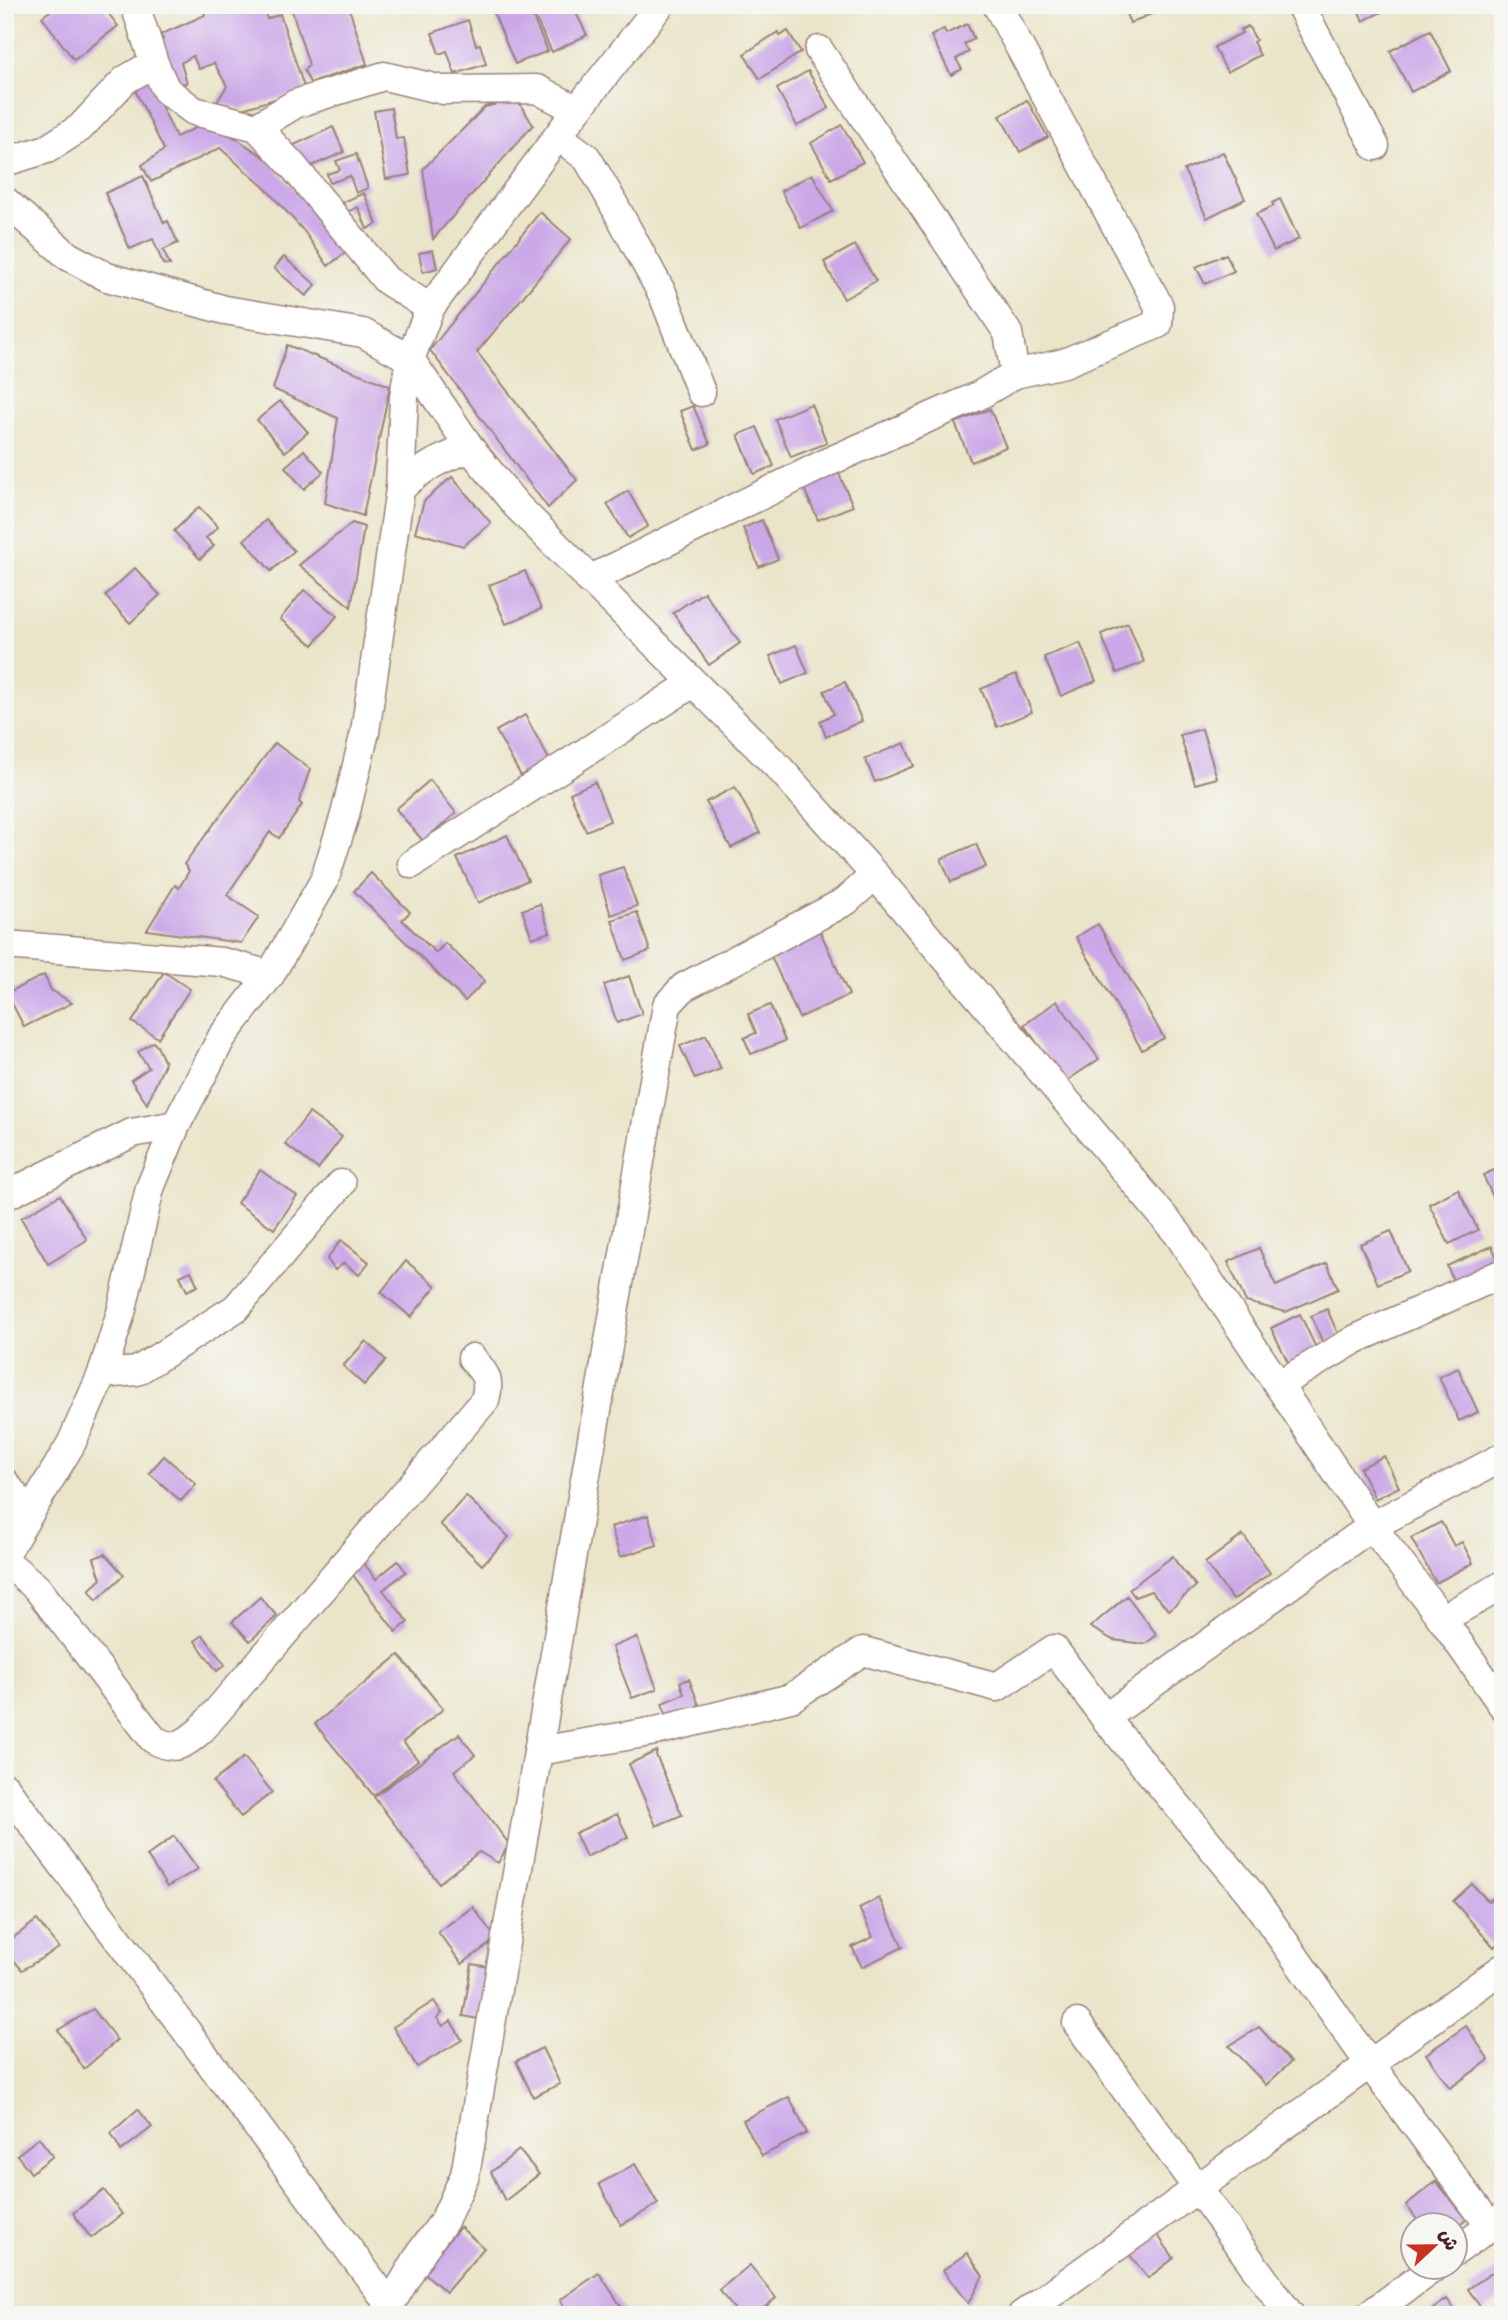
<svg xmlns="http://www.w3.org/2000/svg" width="1508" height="2320" viewBox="0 0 1508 2320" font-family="'Comic Neue','Playpen Sans Arabic',sans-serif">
  <rect width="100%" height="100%" fill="#f6f6f2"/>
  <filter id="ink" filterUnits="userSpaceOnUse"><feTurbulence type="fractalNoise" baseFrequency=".0143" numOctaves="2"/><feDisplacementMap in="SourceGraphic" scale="14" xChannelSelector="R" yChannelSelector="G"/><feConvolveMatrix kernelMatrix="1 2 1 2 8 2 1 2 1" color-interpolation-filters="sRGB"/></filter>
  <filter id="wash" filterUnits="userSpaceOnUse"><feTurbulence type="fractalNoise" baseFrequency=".00686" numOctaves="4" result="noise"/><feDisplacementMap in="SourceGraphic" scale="28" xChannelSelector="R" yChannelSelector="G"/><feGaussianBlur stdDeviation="1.57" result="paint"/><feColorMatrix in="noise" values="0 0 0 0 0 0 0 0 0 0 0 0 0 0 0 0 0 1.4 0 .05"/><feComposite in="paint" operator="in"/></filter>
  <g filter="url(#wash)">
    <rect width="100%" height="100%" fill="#eae5c9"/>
    <g id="blocks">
      <g fill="#cba8e8">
        <polygon points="58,5 102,5 118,26 74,60 42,17"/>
        <polygon points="202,5 262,5 267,19 280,14 305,90 242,109 217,102 227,86 214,63 199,69 193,56 181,63 187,83 177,84 157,45 163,39 160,35 205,15"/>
        <polygon points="282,5 319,5 320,9 333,5 348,5 367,64 310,83 304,70 309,65 292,11 284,10"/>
        <polygon points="519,5 527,5 548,51 515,64 494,14"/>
        <polygon points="529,5 572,5 587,35 552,52"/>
        <polygon points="1122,5 1159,5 1161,10 1130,23"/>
        <polygon points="1356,5 1396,5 1363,21"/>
        <polygon points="468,20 476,45 480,44 486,64 455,74 447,51 439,54 432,33"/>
        <polygon points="967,24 974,39 964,44 969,52 956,59 962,69 951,75 931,36 944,29 946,34"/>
        <polygon points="1248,26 1256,40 1253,42 1260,55 1227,72 1214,47 1242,33 1240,30"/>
        <polygon points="1430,30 1451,71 1411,92 1390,51"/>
        <polygon points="788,31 801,52 760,79 744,54 778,32 780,36"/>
        <polygon points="808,71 829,108 797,126 777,89"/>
        <polygon points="148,78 176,137 206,123 232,136 270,161 346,252 328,266 304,231 266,189 220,148 151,182 142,165 164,150 133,86"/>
        <polygon points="517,99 533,125 433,239 423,169 485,107"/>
        <polygon points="1027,100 1048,137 1020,152 1000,116"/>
        <polygon points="391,108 396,139 404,138 410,175 386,179 374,111"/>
        <polygon points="842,125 863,162 831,179 811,143"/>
        <polygon points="333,127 344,152 305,169 294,145"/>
        <polygon points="1223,152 1245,199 1207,218 1184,170"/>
        <polygon points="356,154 368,188 356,193 350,176 330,183 327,174 340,170 336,161"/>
        <polygon points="812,174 833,211 801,228 781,191"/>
        <polygon points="143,176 164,223 168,221 178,243 163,250 170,265 163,264 153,239 130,249 105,193"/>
        <polygon points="364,193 377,224 367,229 358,207 347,212 343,202"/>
        <polygon points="1280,199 1299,239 1274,251 1256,214 1274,206 1272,203"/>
        <polygon points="540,212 571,239 477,352 577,480 548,508 430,350"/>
        <polygon points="855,245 876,281 844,299 824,262"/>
        <polygon points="433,250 437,268 423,272 419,253"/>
        <polygon points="1226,254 1234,271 1205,284 1196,267"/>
        <polygon points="284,257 316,285 306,296 274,268"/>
        <polygon points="287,345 390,386 363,516 325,503 338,418 273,389"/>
        <polygon points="280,401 308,432 285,452 257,420"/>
        <polygon points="811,404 827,443 791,457 775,419"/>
        <polygon points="693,406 710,444 696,450 680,411"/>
        <polygon points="990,409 1006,447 971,462 955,423"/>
        <polygon points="757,427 774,466 754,474 738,435"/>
        <polygon points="304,450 323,472 304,489 285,467"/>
        <polygon points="836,467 853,506 818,520 801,482"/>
        <polygon points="452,477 491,523 463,546 415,532 424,501"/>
        <polygon points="628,491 648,526 628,538 607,504"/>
        <polygon points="199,507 218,527 206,538 214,546 200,559 174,531"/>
        <polygon points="266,520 294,551 271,571 244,540"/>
        <polygon points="762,520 778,559 759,567 743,528"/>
        <polygon points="352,523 364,527 351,607 299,565"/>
        <polygon points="135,568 160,595 130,623 105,596"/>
        <polygon points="525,571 541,609 506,624 489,585"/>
        <polygon points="304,590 337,616 313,645 280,619"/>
        <polygon points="704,592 740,643 709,665 673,613"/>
        <polygon points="1128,623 1144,662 1117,673 1101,634"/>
        <polygon points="1080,643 1096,681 1061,696 1044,657"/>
        <polygon points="796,645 808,673 782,684 770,656"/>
        <polygon points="1016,674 1032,712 997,727 981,689"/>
        <polygon points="845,682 862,721 826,737 820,721 834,714 824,691"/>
        <polygon points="525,715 550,761 521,776 496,731"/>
        <polygon points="1202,729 1217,778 1195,784 1180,735"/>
        <polygon points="275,743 310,769 299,802 302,805 279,838 270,832 227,895 259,917 241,943 147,930 175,885 179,888 189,871 184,864"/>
        <polygon points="904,743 914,766 875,782 865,759"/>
        <polygon points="430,780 456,813 423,841 396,809"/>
        <polygon points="595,782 610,821 586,831 570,793"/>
        <polygon points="735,787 760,833 731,848 706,802"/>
        <polygon points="507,835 528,880 478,903 457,858"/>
        <polygon points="976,844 986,867 951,882 941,859"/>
        <polygon points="623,867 637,906 611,915 598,875"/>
        <polygon points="371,873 410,912 402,920 436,953 445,943 485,981 465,1001 354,891"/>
        <polygon points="540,904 550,932 532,938 522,910"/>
        <polygon points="637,912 650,951 625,960 612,920"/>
        <polygon points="1098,924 1164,1038 1142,1050 1076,937"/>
        <polygon points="820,931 849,995 799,1018 770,954"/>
        <polygon points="164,972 190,989 158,1038 132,1022"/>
        <polygon points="44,975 51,990 72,1003 24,1027 7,993"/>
        <polygon points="629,976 642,1014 617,1023 604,985"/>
        <polygon points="1057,1001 1099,1059 1065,1082 1024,1025"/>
        <polygon points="770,1005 785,1041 751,1054 744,1038 756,1033 748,1014"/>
        <polygon points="706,1035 721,1069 695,1079 680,1046"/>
        <polygon points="153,1042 157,1046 165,1063 147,1104 131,1080 149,1068 138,1052"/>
        <polygon points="309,1113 342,1137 318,1169 285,1144"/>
        <polygon points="1503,1166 1503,1219 1483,1175"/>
        <polygon points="260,1170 297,1196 274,1229 237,1203"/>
        <polygon points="1458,1189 1478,1230 1449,1244 1429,1204"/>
        <polygon points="60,1195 87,1240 48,1264 21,1218"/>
        <polygon points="1391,1231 1408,1271 1378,1284 1360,1244"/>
        <polygon points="341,1240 369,1262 359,1275 344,1263 335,1270 327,1259"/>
        <polygon points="1492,1246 1500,1265 1455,1285 1447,1266"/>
        <polygon points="1259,1248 1276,1286 1327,1263 1338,1289 1286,1312 1246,1302 1228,1262"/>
        <polygon points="406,1261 436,1286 411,1317 381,1292"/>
        <polygon points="191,1271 198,1286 187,1291 180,1276"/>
        <polygon points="1327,1309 1339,1336 1323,1343 1311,1316"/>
        <polygon points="1300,1314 1318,1352 1290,1366 1271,1328"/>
        <polygon points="366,1341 386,1360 364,1385 343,1366"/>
        <polygon points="1458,1368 1478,1412 1459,1421 1439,1377"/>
        <polygon points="164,1456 196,1484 181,1501 149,1473"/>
        <polygon points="1384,1456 1399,1487 1375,1499 1360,1468"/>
        <polygon points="466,1496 509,1537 482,1565 440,1524"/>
        <polygon points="648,1515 657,1545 620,1557 611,1527"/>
        <polygon points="1441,1522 1454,1546 1462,1542 1473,1563 1436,1583 1411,1538"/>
        <polygon points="1243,1535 1270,1573 1233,1600 1205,1563"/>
        <polygon points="105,1554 124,1575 97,1600 89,1590 101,1579 94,1558"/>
        <polygon points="1173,1556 1176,1562 1196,1586 1169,1610 1151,1591 1135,1597 1129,1589"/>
        <polygon points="362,1561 376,1579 398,1561 406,1572 383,1590 408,1622 396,1632 350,1571"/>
        <polygon points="1127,1596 1157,1635 1145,1644 1113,1640 1090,1627"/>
        <polygon points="260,1597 277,1616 250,1641 232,1622"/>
        <polygon points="203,1635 225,1665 217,1671 195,1641"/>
        <polygon points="637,1637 657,1689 632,1698 612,1647"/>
        <polygon points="399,1655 443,1709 403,1742 418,1760 374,1796 315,1724"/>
        <polygon points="689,1679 702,1713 670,1725 662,1703 684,1694 680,1682"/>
        <polygon points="459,1734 475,1755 454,1771 509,1844 498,1863 479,1852 439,1883 374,1797"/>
        <polygon points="657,1751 656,1755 682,1815 656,1826 629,1764"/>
        <polygon points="244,1757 272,1792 241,1817 213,1782"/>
        <polygon points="617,1814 628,1837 586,1857 575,1833"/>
        <polygon points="174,1836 198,1869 167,1887 147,1856"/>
        <polygon points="1472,1884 1488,1901 1503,1894 1503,1939 1494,1947 1453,1901"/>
        <polygon points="879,1898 903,1947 862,1967 852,1947 873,1937 859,1908"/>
        <polygon points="473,1907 496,1939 462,1964 438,1932"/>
        <polygon points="37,1920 59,1948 22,1970 5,1950 5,1944"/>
        <polygon points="472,1964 489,1967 479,2019 463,2016"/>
        <polygon points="434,2001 442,2013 437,2018 443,2026 451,2021 462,2040 417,2067 393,2027"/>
        <polygon points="93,2009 117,2040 84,2069 58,2030"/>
        <polygon points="1466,2026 1489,2060 1450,2088 1426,2054"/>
        <polygon points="1259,2027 1291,2062 1266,2085 1229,2046"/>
        <polygon points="542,2048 560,2084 533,2097 516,2061"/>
        <polygon points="789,2097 807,2133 762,2156 743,2120"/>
        <polygon points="138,2109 152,2127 121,2151 111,2133"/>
        <polygon points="39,2138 53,2156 31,2173 17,2155"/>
        <polygon points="519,2150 539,2174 505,2201 491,2172"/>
        <polygon points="635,2164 658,2204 621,2225 599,2184"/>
        <polygon points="1436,2181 1467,2219 1456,2228 1456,2226 1422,2226 1406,2205"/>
        <polygon points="104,2190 122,2214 91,2238 73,2213"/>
        <polygon points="460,2227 484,2248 446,2292 422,2271"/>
        <polygon points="1156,2233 1174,2258 1148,2278 1129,2254"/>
        <polygon points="967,2253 983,2276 968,2304 943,2270"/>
        <polygon points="750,2265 776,2298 755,2315 739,2315 719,2290"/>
        <polygon points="1496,2270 1503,2279 1503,2298 1483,2311 1468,2289"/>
        <polygon points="599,2273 627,2315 570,2315 560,2300"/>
        <polygon points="1447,2299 1459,2315 1425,2315"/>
      </g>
    </g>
  </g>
  <g filter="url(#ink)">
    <use href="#blocks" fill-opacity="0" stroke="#9a827a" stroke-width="2"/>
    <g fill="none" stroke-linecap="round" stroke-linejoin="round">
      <defs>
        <g id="minor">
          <polyline points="135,5 154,63 166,90 194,111 257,127 293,166 386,280 430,308"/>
          <polyline points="1300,5 1375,146"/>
          <polyline points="819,50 1008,333 1015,374"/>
          <polyline points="257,127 295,104 384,76 443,90 537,89 577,110"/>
          <polyline points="558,136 587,158 607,192 663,295 701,392"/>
          <polyline points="5,162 47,149 80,128 125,80 154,63"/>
          <polyline points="5,201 68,256 107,277 225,310 363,333 410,359 471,449 516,505 781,770 875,875 995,1016 1178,1234 1372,1526 1442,1619 1503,1706"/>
          <path d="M400 489C421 468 443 456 471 449"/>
          <polyline points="589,580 828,462 978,396 1015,374 1064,363 1158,324 1159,306 997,5"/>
          <polyline points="412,864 693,683"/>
          <polyline points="5,945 222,962 270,975"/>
          <polyline points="5,1196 132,1133 176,1125"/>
          <polyline points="102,1374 137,1371 236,1308 341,1184"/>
          <polyline points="1278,1385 1356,1339 1503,1273"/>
          <polyline points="5,1483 29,1514"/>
          <polyline points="5,1554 71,1444 102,1374 122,1309 150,1188 176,1125 222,1037 270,975 324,881 345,815 365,732 400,489 404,397 410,359 430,308 577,110 660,5"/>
          <path d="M5 1561 37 1588 153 1739C175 1752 183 1745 201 1730L485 1400C491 1379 485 1374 472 1358"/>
          <polyline points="1442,1619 1503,1585"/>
          <polyline points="538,1751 656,1731 791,1698 863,1651 997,1687 1054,1649 1105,1718"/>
          <polyline points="5,1787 390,2305"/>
          <polyline points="1077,2023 1290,2315"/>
          <polyline points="1490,2226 1369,2063 1250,1893 1105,1718 1372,1526 1503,1457"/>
          <polyline points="1456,2251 1503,2217"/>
          <polyline points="384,2315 422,2251 444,2221 465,2175 667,1005 684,987 846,901 875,875"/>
          <polyline points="1022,2315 1503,1968"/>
          <polyline points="1369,2315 1433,2268"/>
        </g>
      </defs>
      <use href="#minor" stroke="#9a827a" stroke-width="31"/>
      <use href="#minor" stroke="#fff" stroke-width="28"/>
    </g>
  </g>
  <rect width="1508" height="2320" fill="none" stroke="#f6f6f2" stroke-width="28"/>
  <g transform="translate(1434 2246) rotate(68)"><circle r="33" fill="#f6f6f2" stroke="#b1a0a2" stroke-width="2"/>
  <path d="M0-5L12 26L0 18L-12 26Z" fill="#c8321e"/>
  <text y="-10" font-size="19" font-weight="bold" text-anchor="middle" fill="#4a1f2b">ش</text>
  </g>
</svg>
